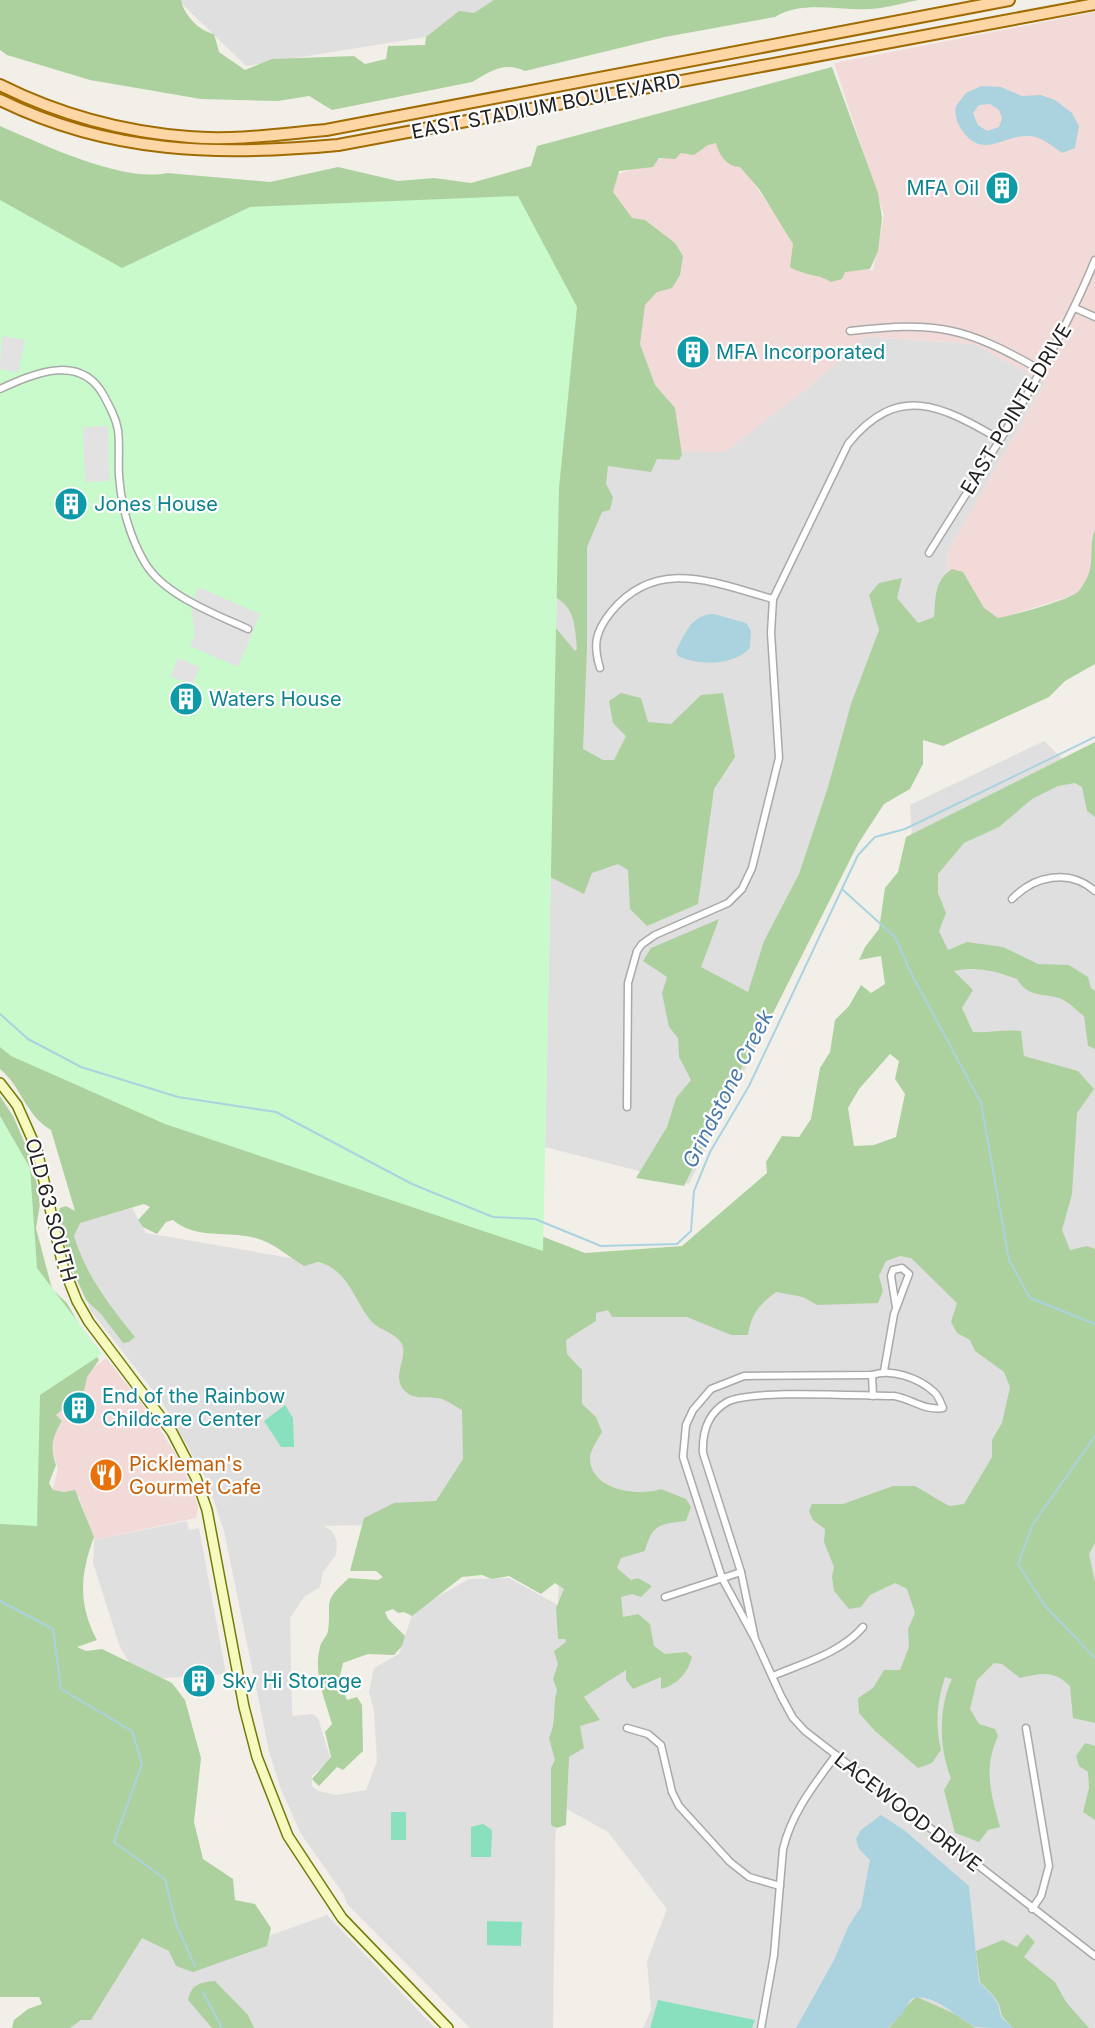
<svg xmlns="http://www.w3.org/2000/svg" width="1095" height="2028" viewBox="0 0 1095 2028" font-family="Inter,sans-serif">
  <rect width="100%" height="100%" fill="#f2efe9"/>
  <g fill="#e0dfdf">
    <polygon points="178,0 653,0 246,66"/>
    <polygon points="865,337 975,344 1045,383 948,551 944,636 856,843 689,1184 545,1147 559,488 563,449 809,387"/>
    <polygon points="1044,741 1095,790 1095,2028 643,2028 651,2010 647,1961 667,1909 608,1832 556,1803 553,2028 470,2028 347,1904 344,1895 301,1834 280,1787 269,1751 224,1531 207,1480 162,1402 90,1310 63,1222 132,1208 146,1233 342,1267 465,1409 467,1459 438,1504 365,1525 324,1526 332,1531 337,1542 336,1555 323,1572 320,1587 304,1597 290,1618 292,1710 293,1716 312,1714 318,1718 330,1757 329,1761 312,1776 312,1786 318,1791 336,1795 366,1790 377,1761 374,1711 369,1692 374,1668 399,1654 412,1615 433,1599 469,1579 509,1578 558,1605 568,1269 685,1271 927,1120 910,805"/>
    <polygon points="187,1521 189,1530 199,1528 226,1674 150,1679 131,1666 120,1647 93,1563 94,1540"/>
    <polygon points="327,1915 435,2028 63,2028 142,1937 194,1963"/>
  </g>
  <g fill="#f2dad9">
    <polygon points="1095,12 1095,591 1084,592 944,636 948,551 1045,383 975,344 866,337 809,387 725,452 633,451 633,228 605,179 713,140 742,166 795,244 802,270 873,270 884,215 834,63"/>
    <polygon points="106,1358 152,1417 182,1464 198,1505 196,1518 94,1540 79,1497 52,1492 58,1469 53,1452 53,1436 62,1422 47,1404"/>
  </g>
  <g fill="#add19e" fill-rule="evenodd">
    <path d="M0 0H181C184 15 199 31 214 34L219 52 245 70 272 59 354 56 365 64 386 59 388 46 425 45 426 37 459 11 474 13 494 0H918C903 3 887 8 871 9 839 11 802 0 775 17L665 37 525 71C505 61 490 71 472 82L332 110 309 96 278 101 201 99 90 80 7 55 0 50Z"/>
    <path d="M832 67 878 193 882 218 878 251 870 269 845 272 842 279 831 282C817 273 807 277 790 267L793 244 759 189 740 167C727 167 719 155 716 143L708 145 694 155 681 153 675 159 659 158 653 167 619 171 613 192 632 218 645 220 675 243 683 256 680 275 672 288 657 292 645 305 640 344 655 385 675 408 682 455 679 460 657 459 651 472 608 466 606 484 613 497 610 510 602 512 587 547V649L583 749 603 760H614L626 736 613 723 609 701 621 693 641 698 648 722 671 724 701 695 723 693 735 757 714 789 698 904 647 926 630 909 628 870 618 864 592 873 584 894 536 870 550 621 575 651 577 649C574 615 574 604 541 590L0 240V126C42 144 123 183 167 173L270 182 338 167 398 181 434 178 471 183 531 166 537 146Z"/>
    <path d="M1095 530V664L1065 681 1049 697 943 746 923 740V764L910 789 884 804 858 844 761 1037 746 1059 684 1186 636 1178 667 1127 676 1098 691 1080 679 1057 678 1038 669 1027 662 993 667 977 643 961 651 948 719 919 701 967 748 992 764 941 799 874 828 787 851 704 879 630 869 595 879 583 902 578 897 598 918 623 934 617C936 596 934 581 952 569L963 572 984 608 998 618C1014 615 1066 601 1078 592 1081 589 1086 580 1088 576 1094 561 1089 542 1095 530Z"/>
    <path d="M1095 742V817L1087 811 1082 787 1075 783 1058 786 1032 799 999 827 964 843 938 874V893L946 913 939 931 948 950 967 942 1003 947 1038 964 1069 965 1088 977 1091 988 1095 991V1049L1088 1046 1084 1016C1077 1011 1068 1001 1059 998 1043 993 1028 998 1017 979 995 971 977 966 954 971L973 990 962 1008 973 1032C991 1033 1002 1029 1021 1031L1024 1056 1078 1071 1094 1089 1077 1113 1072 1194 1062 1230 1070 1250 1087 1246 1095 1249V1543L1089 1554 1095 1582V1723L1073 1718 1070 1686C1053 1670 1042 1673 1020 1678L1002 1664 994 1663 977 1680 970 1709 979 1724 995 1729 998 1736C983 1769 991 1794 1000 1827L988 1830 979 1842 955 1833 944 1790 951 1778C939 1749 938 1708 952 1679L945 1677C937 1702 935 1724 941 1750L932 1763 918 1768 875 1731 859 1713 858 1698 873 1688 884 1670H900L909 1647 908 1629 915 1613 907 1589 895 1583 870 1595 861 1607 849 1609 834 1591 832 1577 834 1567 824 1542 825 1529 813 1520 809 1511 812 1504H843L893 1486H915L949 1506 964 1504 992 1457V1440L1002 1423 1010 1387 1004 1372 975 1351 970 1340 957 1333 951 1322 957 1303 911 1258 900 1256 886 1261 879 1276 883 1291 878 1303 817 1305 803 1297 776 1292C760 1304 751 1314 748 1335H731L687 1317H612L608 1310 596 1313V1321L566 1340 567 1354 582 1370V1404L596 1417 602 1432C598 1439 591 1449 590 1457 589 1490 638 1497 661 1489L686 1499 691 1507 686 1521C660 1524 652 1524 645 1551L621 1558 617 1568 631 1580 638 1578 652 1586 641 1597 632 1594 621 1597 623 1617 638 1614 650 1624 654 1646 665 1654 686 1652 692 1657C688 1673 677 1685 661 1689V1677L633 1689 626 1680V1670L584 1697 600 1720 580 1726 584 1748 569 1757 566 1825 557 1828 551 1825V1768L555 1760 549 1738C557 1721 552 1707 557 1690L553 1679 558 1664 554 1651 566 1642 565 1639H558L556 1608 564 1589 555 1583 541 1594 509 1576 492 1579 482 1575 462 1577 412 1616 404 1612 398 1613 393 1609 385 1612 388 1619 405 1636 402 1646 394 1655 368 1654 343 1663 339 1680 347 1700 357 1697 362 1705 363 1751 343 1770 337 1767 319 1786 312 1779 331 1757 325 1732 332 1724C325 1699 313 1674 320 1647 321 1641 327 1637 328 1631 332 1601 321 1603 349 1578L378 1580 383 1577 376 1571H350L364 1518 394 1503 436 1501 463 1459 462 1410C456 1407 448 1401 442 1399 427 1395 414 1402 403 1389 392 1375 408 1357 402 1344 397 1334 380 1330 372 1322 354 1301 349 1270 318 1262L304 1266C291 1258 277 1246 264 1241 234 1228 199 1242 173 1220L166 1222 157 1234 143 1227 138 1220 150 1207 144 1204 80 1223 74 1236C86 1275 109 1305 135 1337L129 1342 123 1343 101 1314 86 1300 69 1262 58 1214 60 1208 66 1206 75 1211 51 1130C25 1115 22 1087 0 1069V1026L585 1253 682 1246 767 1173 766 1162 782 1136 799 1137 811 1119 820 1068 830 1052 835 1020 849 1006 861 985 871 993 885 984 881 956 859 960 865 947 879 929 885 888 898 872 906 837ZM890 1054 899 1061 895 1079 905 1094 896 1137 874 1145 854 1146 848 1108 859 1089Z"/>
    <path d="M0 1096 13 1116 33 1162 40 1204 36 1228 52 1289 67 1303 99 1360 87 1377 84 1391 56 1415 62 1421C52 1437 50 1447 56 1465L49 1483 53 1490 64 1492 75 1490 94 1537C80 1574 78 1605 97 1640L77 1647 86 1651 102 1649 172 1683 185 1700 201 1758 194 1822 203 1859 233 1879 235 1900 255 1904 271 1928 267 1946 193 1972 176 1966 169 1951 142 1938 91 2020H81L70 2028H12L14 2020 28 2009 42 2004 39 1997H0Z"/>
    <polygon points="1085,1743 1095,1746 1095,1820 1083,1812 1089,1788 1088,1772 1079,1766 1076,1756"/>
    <polygon points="1027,1934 1035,1942 1024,1957 1055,1982 1066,2002 1089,2028 1013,2028 1002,2016 999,2004 993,1995 980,1982 976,1951 1003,1940 1017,1947"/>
    <path d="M215 1981 248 2015 254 2028H212L188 2000C191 1984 201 1982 215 1981Z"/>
    <path d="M917 1997 955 2014 975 2028H889C896 2021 910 2000 917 1997Z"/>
  </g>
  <g fill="#c8facc">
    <polygon points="518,196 577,307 559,488 543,1251 165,1124 11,1056 0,1047 0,200 122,268 250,207"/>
    <polygon points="0,1116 30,1168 37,1268 102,1354 40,1395 37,1526 0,1524"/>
  </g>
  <g fill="#88e0be">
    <polygon points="285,1405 293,1418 294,1447 281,1447 264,1421"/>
    <rect x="391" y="1812" width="15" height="28"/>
    <polygon points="483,1824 492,1830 491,1857 471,1857 471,1827"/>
    <polygon points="487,1921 522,1922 521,1946 487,1945"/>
    <polygon points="658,2000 755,2020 752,2028 650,2028"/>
  </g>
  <g fill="#e2e2e2">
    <polygon points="2,336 25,340 18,373 0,369"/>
    <polygon points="108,426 109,481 85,482 83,427"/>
    <polygon points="198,587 260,614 238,667 190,646 195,635 191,608"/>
    <polygon points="178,658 200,667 192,685 170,676"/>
  </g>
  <g fill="#aad3df" fill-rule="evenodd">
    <path d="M981 86 1001 87 1022 96 1041 95 1055 100 1072 113 1079 126 1075 148 1062 153C1052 146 1041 136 1029 136 1005 134 984 159 964 133 958 125 954 116 956 106L966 93ZM990 104 999 110 1002 118 999 127 987 131 978 125 973 113 979 105Z"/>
    <path d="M714 614 746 623 751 631 750 648C733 666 699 666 678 656L676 651C686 632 691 615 714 614Z"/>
    <path d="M881 1815 904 1830 969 1886 979 1982 992 1995 998 2004 1001 2017 1013 2028C1002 2028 984 2028 975 2027 957 2018 933 1991 911 1999L902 2014 888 2028H796L834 1960 849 1925 861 1907 870 1860 859 1849 856 1839 861 1830Z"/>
  </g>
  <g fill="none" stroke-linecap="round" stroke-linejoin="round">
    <g stroke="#aad3df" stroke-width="2">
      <polyline points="843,890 895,937 910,971 981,1103 1009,1260 1030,1298 1095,1324"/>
      <polyline points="0,1014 28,1039 81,1067 178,1097 276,1112 412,1184 493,1217 535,1219 601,1246 677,1244 691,1231 694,1191 710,1152 749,1086 858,855 875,837 905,829 1095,737"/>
      <polyline points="1095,1436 1033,1524 1018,1564 1045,1606 1095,1658"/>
      <polyline points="0,1601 53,1629 61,1689 132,1731 142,1764 114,1842 165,1879 176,1924 195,1966"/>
      <polyline points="203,1992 222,2028"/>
    </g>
    <defs>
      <g id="street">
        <polyline points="1075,308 1095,317"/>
        <path d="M850 331C938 321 966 327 1042 371"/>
        <path d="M0 389C35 373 81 353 104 396 110 407 116 418 118 430 120 445 118 461 119 476 121 505 130 538 145 563 164 595 215 614 248 629"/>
        <path d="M929 553C988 458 1052 365 1095 260"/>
        <path d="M600 668C593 645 595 632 611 612 657 556 715 583 773 599"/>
        <path d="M1012 899C1034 876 1069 868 1095 891"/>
        <path d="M627 1107 628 983 637 951 642 944 655 935 728 903 742 889 752 868 779 758 771 633 773 599 848 444C898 382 942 406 999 439"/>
        <polyline points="884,1371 894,1314 909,1274 902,1268 893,1270 891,1276 896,1307"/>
        <polyline points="872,1375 873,1396"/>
        <polyline points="665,1597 741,1572"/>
        <path d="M755 1639 741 1572 703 1453C702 1432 708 1413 727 1402 750 1389 861 1396 894 1396 912 1399 924 1411 943 1408 941 1403 938 1395 934 1392 919 1378 891 1368 872 1375L744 1376 711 1389 693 1410 686 1425 683 1457 722 1578 755 1639 781 1696 793 1718 805 1731 1095 1956"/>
        <path d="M773 1676C803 1663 841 1653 863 1627"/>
        <polyline points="627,1728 648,1734 661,1745 672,1792 679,1806 730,1862 749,1877 780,1886"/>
        <polyline points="1026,1728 1049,1866 1041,1896 1032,1909"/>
        <path d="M761 2028 774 1955 783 1849C792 1812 814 1785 836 1755"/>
      </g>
      <polyline id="secondary" points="0,1083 17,1105 37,1150 63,1266 77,1301 89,1322 172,1432 196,1478 207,1510 244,1707 257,1757 288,1836 342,1918 448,2028"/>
      <g id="primary">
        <path d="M0 85C58 114 124 132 189 137 234 141 281 134 326 130L1009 0"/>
        <path d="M0 100C110 154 219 156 338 145L1095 4"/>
      </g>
    </defs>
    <use href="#street" stroke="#a9a9a9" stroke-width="9"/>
    <use href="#secondary" stroke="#707d05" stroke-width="12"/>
    <use href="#primary" stroke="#a06b00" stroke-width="14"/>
    <use href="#street" stroke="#fff" stroke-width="6"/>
    <use href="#secondary" stroke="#f7fabf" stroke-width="9"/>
    <use href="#primary" stroke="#fcd6a4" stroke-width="10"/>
  </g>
  <defs>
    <symbol id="building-disc" viewBox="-11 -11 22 22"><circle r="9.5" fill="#0f9aa8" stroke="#fff"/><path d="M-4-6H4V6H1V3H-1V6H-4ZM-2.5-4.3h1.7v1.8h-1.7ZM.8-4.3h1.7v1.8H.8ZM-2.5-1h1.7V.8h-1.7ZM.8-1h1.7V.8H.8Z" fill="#fff"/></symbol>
    <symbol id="restaurant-disc" viewBox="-11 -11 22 22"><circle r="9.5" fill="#e8710a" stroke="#fff"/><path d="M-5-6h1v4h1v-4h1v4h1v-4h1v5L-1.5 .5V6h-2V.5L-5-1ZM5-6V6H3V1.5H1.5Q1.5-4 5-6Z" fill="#fff"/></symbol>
  </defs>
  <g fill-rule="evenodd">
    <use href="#building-disc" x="983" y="169" width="38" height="38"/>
    <use href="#building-disc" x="674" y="333" width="38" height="38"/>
    <use href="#building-disc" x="52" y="485" width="38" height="38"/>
    <use href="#building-disc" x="167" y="680" width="38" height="38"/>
    <use href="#building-disc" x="60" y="1389" width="38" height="38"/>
    <use href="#restaurant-disc" x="87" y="1456" width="38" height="38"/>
    <use href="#building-disc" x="180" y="1662" width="38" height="38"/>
  </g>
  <g text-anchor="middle" stroke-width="4.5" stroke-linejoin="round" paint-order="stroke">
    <g font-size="20" fill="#222" stroke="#fff">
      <text transform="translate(546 106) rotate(-11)" y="7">EAST STADIUM BOULEVARD</text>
      <text transform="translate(1016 409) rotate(-59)" y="7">EAST POINTE DRIVE</text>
      <text transform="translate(51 1210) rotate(75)" y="7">OLD 63 SOUTH</text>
      <text transform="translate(908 1812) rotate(38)" y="7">LACEWOOD DRIVE</text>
    </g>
    <g font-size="20" fill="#0d838f" stroke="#fff" text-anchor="start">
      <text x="979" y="195" text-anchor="end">MFA Oil</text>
      <text x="716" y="359">MFA Incorporated</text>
      <text x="94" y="511">Jones House</text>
      <text x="209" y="706">Waters House</text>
      <text x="102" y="1403">End of the Rainbow<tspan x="102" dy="23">Childcare Center</tspan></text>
      <text x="222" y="1688">Sky Hi Storage</text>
    </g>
    <g font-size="20" fill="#c56008" stroke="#fff" text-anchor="start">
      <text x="129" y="1471">Pickleman's<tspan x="129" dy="23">Gourmet Cafe</tspan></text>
    </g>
    <g font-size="21" font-style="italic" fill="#4a7aab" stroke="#fff">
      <text transform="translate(728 1089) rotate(-63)" y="7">Grindstone Creek</text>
    </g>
  </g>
</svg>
